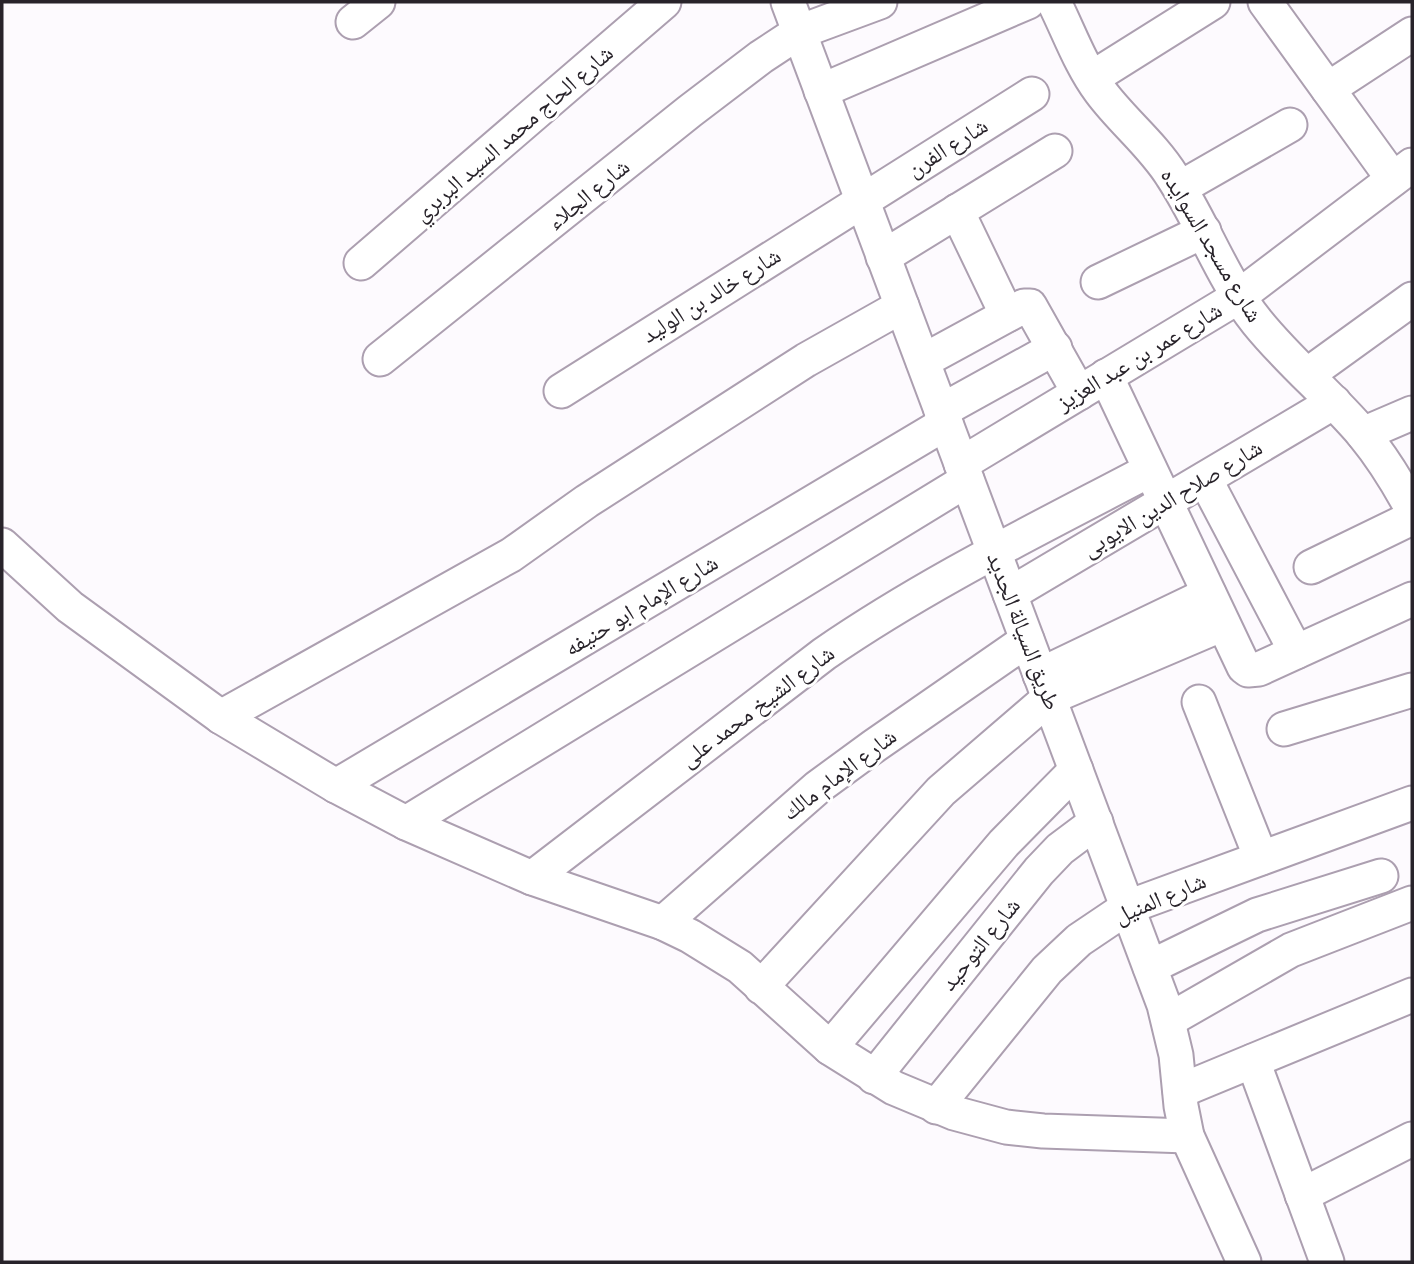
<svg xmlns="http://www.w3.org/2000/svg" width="1414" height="1264" viewBox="0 0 1414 1264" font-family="Barlow,'Noto Naskh Arabic',sans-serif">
  <rect width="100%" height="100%" fill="#fdfafe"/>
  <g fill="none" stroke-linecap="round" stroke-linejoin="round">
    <defs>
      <g id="minor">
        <polyline points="788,2 1164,1005 1176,1055 1181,1106 1187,1136 1244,1262"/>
        <path d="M1054 2C1069 32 1080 64 1100 91 1122 121 1152 144 1172 176 1203 223 1222 279 1257 322 1290 363 1330 395 1363 434 1382 457 1398 483 1412 509"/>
        <polyline points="1265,2 1393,179"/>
        <polyline points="353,22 378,2"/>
        <polyline points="1092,78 1213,2"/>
        <polyline points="1328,89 1412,34"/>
        <polyline points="821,91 1028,2"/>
        <polyline points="1180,188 1290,125"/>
        <polyline points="957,211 1007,315"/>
        <polyline points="883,257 1055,151"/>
        <polyline points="361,263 664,2"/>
        <polyline points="1098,282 1204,231"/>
        <polyline points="380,359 690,111 761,57 799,32 880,2"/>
        <polyline points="923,361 1024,306 1030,306 1079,393"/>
        <polyline points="1307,375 1412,299"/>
        <polyline points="1106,376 1244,667 1248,670 1259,669 1412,599"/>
        <polyline points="561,391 1032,94"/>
        <polyline points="941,411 1055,348"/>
        <polyline points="1363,434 1412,413"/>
        <polyline points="961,464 1238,297 1412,165"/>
        <polyline points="1205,479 1296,652"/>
        <polyline points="2,545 70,607 221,717 336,786 406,823 532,878 663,923 690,936 740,967 830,1048 894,1088 954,1113 1006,1127 1043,1131 1187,1136"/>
        <polyline points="1311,567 1412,518"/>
        <polyline points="1010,594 1334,402"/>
        <polyline points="1040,675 1209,594"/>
        <polyline points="1199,702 1261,858"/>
        <polyline points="221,717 511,555 587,501 806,360 902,306"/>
        <polyline points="1284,729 1412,690"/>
        <polyline points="336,786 946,423"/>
        <polyline points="406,823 967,480"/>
        <path d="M532 878 824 654C927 583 1040 528 1150 470"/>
        <polyline points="663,923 818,787 874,746 1027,640"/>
        <polyline points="1150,967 1257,915 1381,876"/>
        <polyline points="761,987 941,791 1049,698 1223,624"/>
        <polyline points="1169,1020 1291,950 1412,903"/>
        <polyline points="830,1048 1004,843 1076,770"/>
        <polyline points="1253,1061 1327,1262"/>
        <polyline points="874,1077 1039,871 1060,849 1096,822"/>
        <polyline points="1180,1091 1412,995"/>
        <polyline points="936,1107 1047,970 1079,940 1128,907 1412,803"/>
        <polyline points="1302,1195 1412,1139"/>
      </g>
    </defs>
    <use href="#minor" stroke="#ac9fb0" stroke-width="37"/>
    <use href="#minor" stroke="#fff" stroke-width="33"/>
  </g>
  <g text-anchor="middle" stroke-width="6" stroke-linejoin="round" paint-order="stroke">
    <g font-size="23" fill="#28232a" stroke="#fff">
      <text transform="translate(513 133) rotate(-41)" y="8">شارع الحاج محمد السيد البربري</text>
      <text transform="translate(947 147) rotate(-32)" y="8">شارع الفرن</text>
      <text transform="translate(588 194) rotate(-39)" y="8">شارع الجلاء</text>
      <text transform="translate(1212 245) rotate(59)" y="8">شارع مسجد السوايده</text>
      <text transform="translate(711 295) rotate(-32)" y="8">شارع خالد بن الوليد</text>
      <text transform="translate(1139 356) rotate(-31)" y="8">شارع عمر بن عبد العزيز</text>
      <text transform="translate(1172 498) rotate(-31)" y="8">شارع صلاح الدين الايوبى</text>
      <text transform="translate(641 605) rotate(-31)" y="8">شارع الإمام ابو حنيفه</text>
      <text transform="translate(1024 631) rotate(69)" y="8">طريق السيالة الجديد</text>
      <text transform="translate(757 706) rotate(-37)" y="8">شارع الشيخ محمد على</text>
      <text transform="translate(839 774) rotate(-37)" y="8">شارع الإمام مالك</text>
      <text transform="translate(1160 898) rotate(-23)" y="8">شارع المنيل</text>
      <text transform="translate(980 944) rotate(-51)" y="8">شارع التوحيد</text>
    </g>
  </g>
  <rect width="1414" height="1264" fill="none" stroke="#28232a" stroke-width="7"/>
</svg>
